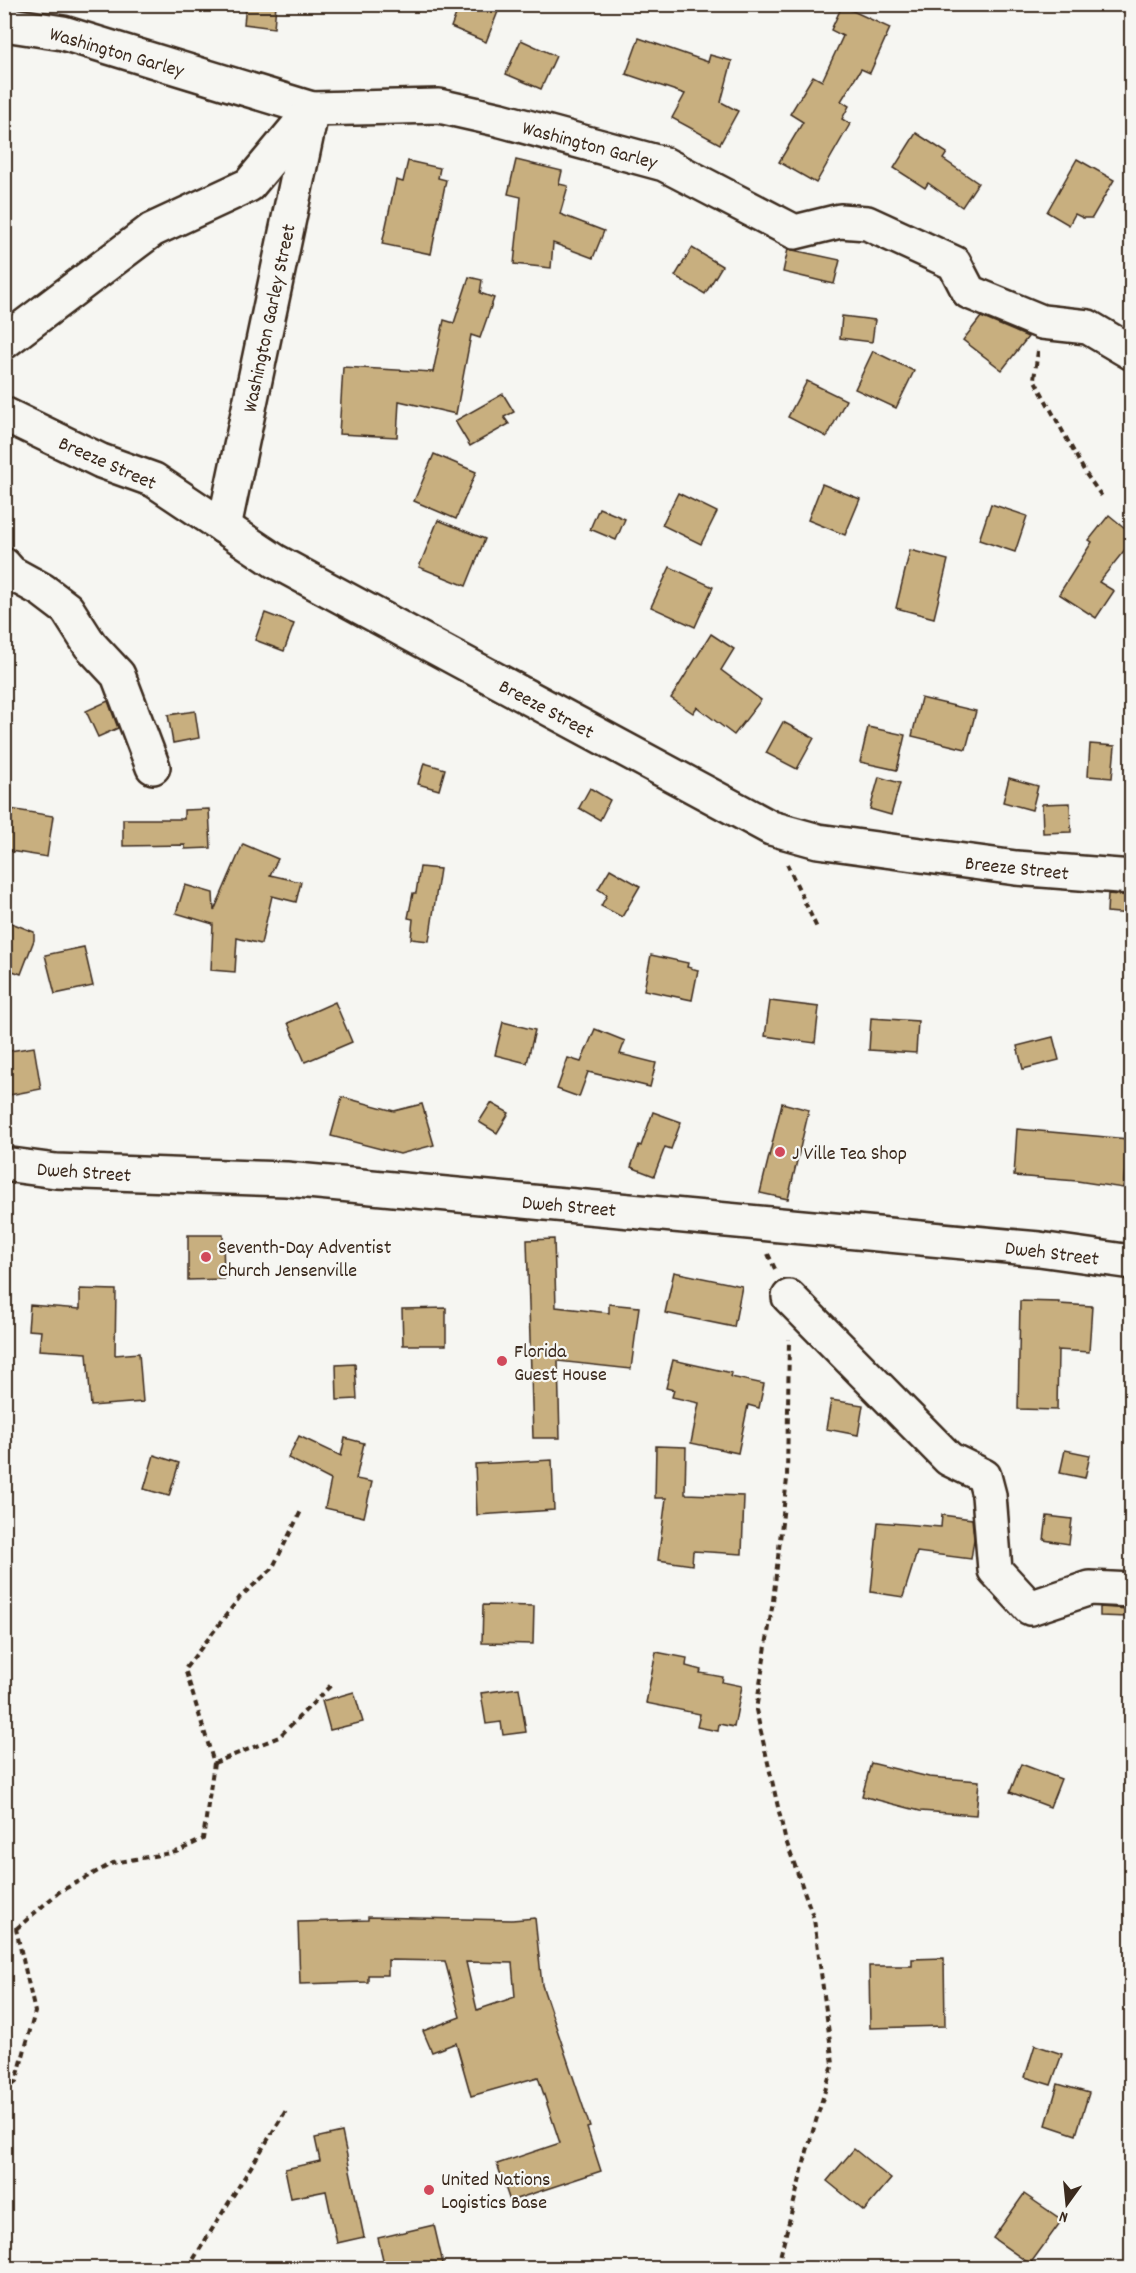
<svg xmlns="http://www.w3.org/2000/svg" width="1136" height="2273" viewBox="0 0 1136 2273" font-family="Dekko,sans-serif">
  <rect width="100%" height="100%" fill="#f6f6f2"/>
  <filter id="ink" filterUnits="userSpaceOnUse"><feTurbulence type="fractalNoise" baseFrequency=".0167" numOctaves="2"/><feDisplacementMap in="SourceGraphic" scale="12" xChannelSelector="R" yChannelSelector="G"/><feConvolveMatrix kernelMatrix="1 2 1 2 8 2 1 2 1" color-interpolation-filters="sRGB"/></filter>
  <g filter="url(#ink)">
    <g fill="#c8af7f" stroke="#3b2a1e" stroke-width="1.5" fill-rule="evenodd">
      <polygon points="246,4 276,4 274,28 244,24"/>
      <polygon points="460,4 501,4 486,42 451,27"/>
      <polygon points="842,6 890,28 870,73 861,69 841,101 849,106 842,119 850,124 816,183 779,162 803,122 790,114 813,76 822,81 843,36 831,30"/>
      <polygon points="639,38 708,62 710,55 732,61 721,102 738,111 720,144 672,118 685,94 626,74"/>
      <polygon points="521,40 556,56 541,89 506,74"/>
      <polygon points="916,133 947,153 943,159 978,183 962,207 928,183 925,188 894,168"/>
      <polygon points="1077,159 1114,180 1092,218 1083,218 1075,214 1069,225 1047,212"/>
      <polygon points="516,160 562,171 559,184 568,186 560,214 604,231 593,258 553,243 551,268 514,264 521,197 508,194"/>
      <polygon points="408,161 440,168 438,178 446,180 431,254 382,244 396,180 403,182"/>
      <polygon points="692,248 722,266 705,294 675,276"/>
      <polygon points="788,249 840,260 834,284 783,272"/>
      <polygon points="469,277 482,280 480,293 494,298 480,338 471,335 456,414 399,401 397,437 339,434 343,367 433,372 444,320 454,323"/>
      <polygon points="842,316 875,320 872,342 840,338"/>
      <polygon points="981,317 1028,337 1002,370 963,340"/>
      <polygon points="873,351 914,371 896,408 855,389"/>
      <polygon points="807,381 846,400 827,437 788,417"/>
      <polygon points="503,394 514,412 504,417 509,424 470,446 455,421"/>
      <polygon points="434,454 476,472 456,519 414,501"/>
      <polygon points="822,484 860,499 845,535 808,520"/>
      <polygon points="678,493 717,512 701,544 662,525"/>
      <polygon points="991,504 1027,516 1015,552 979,540"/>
      <polygon points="599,508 625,519 616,540 590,529"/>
      <polygon points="1109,515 1131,533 1131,542 1099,582 1114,591 1096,618 1059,594 1092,542 1089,540"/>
      <polygon points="438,520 485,539 466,586 419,567"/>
      <polygon points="910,550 948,560 934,618 896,608"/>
      <polygon points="670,567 713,587 695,627 651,607"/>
      <polygon points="265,613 294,624 284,651 255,640"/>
      <polygon points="711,634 734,649 721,670 761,700 734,735 697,707 693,713 671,698"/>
      <polygon points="921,698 976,711 966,749 912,736"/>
      <polygon points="108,701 118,728 98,737 86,711"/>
      <polygon points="195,711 199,738 173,743 168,715"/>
      <polygon points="783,722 814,738 797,769 766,753"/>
      <polygon points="868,727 905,735 897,770 860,762"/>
      <polygon points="1090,744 1115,746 1112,778 1088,776"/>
      <polygon points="424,763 445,769 439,790 418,784"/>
      <polygon points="879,777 900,783 891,815 870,809"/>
      <polygon points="1009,778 1038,786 1032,810 1003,802"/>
      <polygon points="590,788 610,800 600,820 579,808"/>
      <polygon points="1070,803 1071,832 1043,833 1042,804"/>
      <polygon points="4,808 53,816 47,857 4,850"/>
      <polygon points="209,809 211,848 185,849 185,845 123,846 123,819 184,819 184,810"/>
      <polygon points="243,844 278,859 270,875 301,882 296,902 272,896 261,944 237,938 235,972 211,970 213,924 176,913 185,885 213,893 214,911"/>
      <polygon points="420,867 440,869 429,941 411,939 413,919 408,918 413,893 416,893"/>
      <polygon points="610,869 640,886 622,917 601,906 607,895 598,889"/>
      <polygon points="1108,894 1131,896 1131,914 1107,912"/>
      <polygon points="4,920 34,932 34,940 21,974 4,968"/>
      <polygon points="84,947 93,986 55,994 45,955"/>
      <polygon points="651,955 688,963 687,967 698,970 692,1000 644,990"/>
      <polygon points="770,1001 819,1007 815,1043 765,1036"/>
      <polygon points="335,1002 352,1042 305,1062 288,1023"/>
      <polygon points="871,1018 918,1021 916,1053 869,1050"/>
      <polygon points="503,1022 535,1030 527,1063 495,1055"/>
      <polygon points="595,1029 625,1041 620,1054 656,1063 650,1087 588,1072 579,1097 557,1089 568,1058 581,1062"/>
      <polygon points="1053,1037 1059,1060 1023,1069 1017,1046"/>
      <polygon points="34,1047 41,1089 4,1096 4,1052"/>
      <polygon points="342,1097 394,1111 422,1104 434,1145 400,1154 331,1136"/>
      <polygon points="491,1103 509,1113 497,1133 479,1122"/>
      <polygon points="782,1103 809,1110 788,1199 760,1193"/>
      <polygon points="653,1112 681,1122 671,1149 665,1147 654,1176 631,1167 639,1145 641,1146"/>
      <polygon points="1017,1129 1128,1139 1123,1188 1077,1181 1014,1176"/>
      <polygon points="188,1235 223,1235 224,1279 188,1280"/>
      <polygon points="554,1239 556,1307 609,1313 609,1304 639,1307 631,1369 558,1361 560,1438 533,1438 527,1240"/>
      <polygon points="674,1272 742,1286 734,1327 665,1313"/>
      <polygon points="80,1289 116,1290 115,1355 139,1353 143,1402 91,1406 87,1353 39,1350 41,1331 28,1330 30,1305 80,1309"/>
      <polygon points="1020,1301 1059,1302 1059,1304 1092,1306 1089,1352 1058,1350 1057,1410 1018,1409"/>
      <polygon points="446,1308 446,1345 403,1345 402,1309"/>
      <polygon points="673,1360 732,1373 731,1377 764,1384 759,1408 748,1405 738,1453 691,1443 699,1403 672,1397 674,1390 666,1388"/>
      <polygon points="355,1364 357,1399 337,1400 336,1365"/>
      <polygon points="831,1400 863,1405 858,1435 826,1429"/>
      <polygon points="299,1436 341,1456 345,1438 364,1443 356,1479 372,1482 364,1517 325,1508 331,1480 288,1458"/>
      <polygon points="656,1446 686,1447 685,1494 744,1496 742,1554 693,1551 692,1565 658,1560 666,1498 655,1498"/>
      <polygon points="1065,1450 1090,1455 1085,1478 1060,1473"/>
      <polygon points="154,1455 179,1463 169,1496 144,1489"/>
      <polygon points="552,1460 554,1510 477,1515 475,1464"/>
      <polygon points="942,1515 972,1519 974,1539 971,1559 917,1552 903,1597 871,1592 878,1522 941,1527"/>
      <polygon points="1047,1516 1072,1519 1069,1544 1044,1540"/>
      <polygon points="483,1605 534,1606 533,1644 482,1643"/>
      <polygon points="1100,1607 1128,1609 1128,1617 1100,1616"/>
      <polygon points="656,1652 687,1658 686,1666 701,1670 700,1673 723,1677 722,1682 742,1686 734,1727 719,1724 718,1731 697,1727 700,1714 646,1703"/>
      <polygon points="519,1688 526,1732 503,1735 501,1722 486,1724 481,1693"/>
      <polygon points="354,1692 363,1722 330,1730 322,1701"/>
      <polygon points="871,1763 929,1777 979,1781 976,1815 920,1811 862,1796"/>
      <polygon points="1021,1764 1061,1779 1050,1807 1010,1792"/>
      <path d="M368 1917 512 1920 535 1918 542 1985 590 2127 587 2128 601 2171 510 2201 497 2164 560 2143 538 2077 471 2096 456 2043 432 2052 423 2031 460 2017 445 1961 388 1960V1975H368V1982L300 1984 298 1922 368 1920ZM466 1962 512 1963 515 1997 477 2010Z"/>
      <polygon points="944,1958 945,2026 870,2028 869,1966 912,1966 912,1959"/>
      <polygon points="1035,2045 1062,2054 1051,2085 1025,2077"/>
      <polygon points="1058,2084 1089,2093 1076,2135 1046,2125"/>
      <polygon points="342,2132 364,2237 337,2243 326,2191 291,2198 285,2169 320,2161 315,2138"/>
      <polygon points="854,2149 891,2179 864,2211 827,2181"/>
      <polygon points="1024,2194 1062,2220 1030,2264 993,2238"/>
      <polygon points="434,2225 444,2268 385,2268 378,2238"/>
    </g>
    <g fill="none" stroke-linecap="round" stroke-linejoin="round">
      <defs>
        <g id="minor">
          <polyline points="4,24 63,33 312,109 439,106 501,120 664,164 795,232 840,221 867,223 954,263 969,292 1042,322 1088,327 1132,353"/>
          <polyline points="4,342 152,230 249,185 309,113"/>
          <polyline points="4,414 101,461 154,480 275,561 771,828 818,841 1016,868 1132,877"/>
          <polyline points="224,527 312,109"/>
          <polyline points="4,565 11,573 42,590 67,609 90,645 118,675 153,767"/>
          <polyline points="4,1164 56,1171 286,1179 1039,1249 1132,1262"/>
          <polyline points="789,1297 949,1459 984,1476 989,1495 995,1570 1030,1608 1090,1588 1132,1590"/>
        </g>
      </defs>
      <use href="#minor" stroke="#3b2a1e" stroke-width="38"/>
      <g stroke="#3b2a1e" stroke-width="4" stroke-dasharray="6 4.5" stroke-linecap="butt">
        <polyline points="1038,351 1034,379 1086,474 1103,498"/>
        <polyline points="787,864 817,928"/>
        <polyline points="768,1254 776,1271"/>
        <polyline points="214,1763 279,1737 332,1684"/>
        <polyline points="16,1929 59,1892 113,1863 176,1852 203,1839 214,1763 185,1669 240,1597 272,1569 302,1509"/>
        <polyline points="4,1931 16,1929 35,2012 16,2082 4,2092"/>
        <polyline points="188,2268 287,2109"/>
        <polyline points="766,2268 779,2261 807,2151 833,2064 814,1919 785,1838 756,1710 773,1601 787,1479 789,1339"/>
      </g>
      <use href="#minor" stroke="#f6f6f2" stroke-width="33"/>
    </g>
  </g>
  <g fill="#d1495b" stroke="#f6f6f2" stroke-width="2">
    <circle cx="780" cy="1152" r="6"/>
    <circle cx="206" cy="1257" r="6"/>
    <circle cx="502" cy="1361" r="6"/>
    <circle cx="429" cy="2190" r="6"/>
  </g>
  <g text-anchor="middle" stroke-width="4.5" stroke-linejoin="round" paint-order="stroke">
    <g font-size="20" fill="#3b2a1e" stroke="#f6f6f2">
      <text transform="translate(117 51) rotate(16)" y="7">Washington Garley</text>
      <text transform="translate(590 144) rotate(15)" y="7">Washington Garley</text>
      <text transform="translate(268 318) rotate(-78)" y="7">Washington Garley Street</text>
      <text transform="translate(108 462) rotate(24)" y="7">Breeze Street</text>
      <text transform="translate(547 708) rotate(28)" y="7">Breeze Street</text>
      <text transform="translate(1017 867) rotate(6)" y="7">Breeze Street</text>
      <text transform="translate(84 1171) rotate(4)" y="7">Dweh Street</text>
      <text transform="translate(569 1205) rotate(5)" y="7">Dweh Street</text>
      <text transform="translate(1052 1252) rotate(7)" y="7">Dweh Street</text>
    </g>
    <g font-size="20" fill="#3b2a1e" stroke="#f6f6f2" text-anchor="start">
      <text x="792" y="1159">J Ville Tea Shop</text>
      <text x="218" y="1253">Seventh-Day Adventist<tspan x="218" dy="23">Church Jensenville</tspan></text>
      <text x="514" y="1357">Florida<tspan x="514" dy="23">Guest House</tspan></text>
      <text x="441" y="2185">United Nations<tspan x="441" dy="23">Logistics Base</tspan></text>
    </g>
  </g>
  <rect width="1136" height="2273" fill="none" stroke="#f6f6f2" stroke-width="24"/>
  <rect x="12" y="12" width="1112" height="2249" fill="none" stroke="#3b2a1e" stroke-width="2" filter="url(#ink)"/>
  <g transform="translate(1067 2204) rotate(195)" stroke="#f6f6f2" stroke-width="4.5" paint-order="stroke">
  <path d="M0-4.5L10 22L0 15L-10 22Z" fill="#3b2a1e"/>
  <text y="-9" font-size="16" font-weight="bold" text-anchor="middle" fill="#3b2a1e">N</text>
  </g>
</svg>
